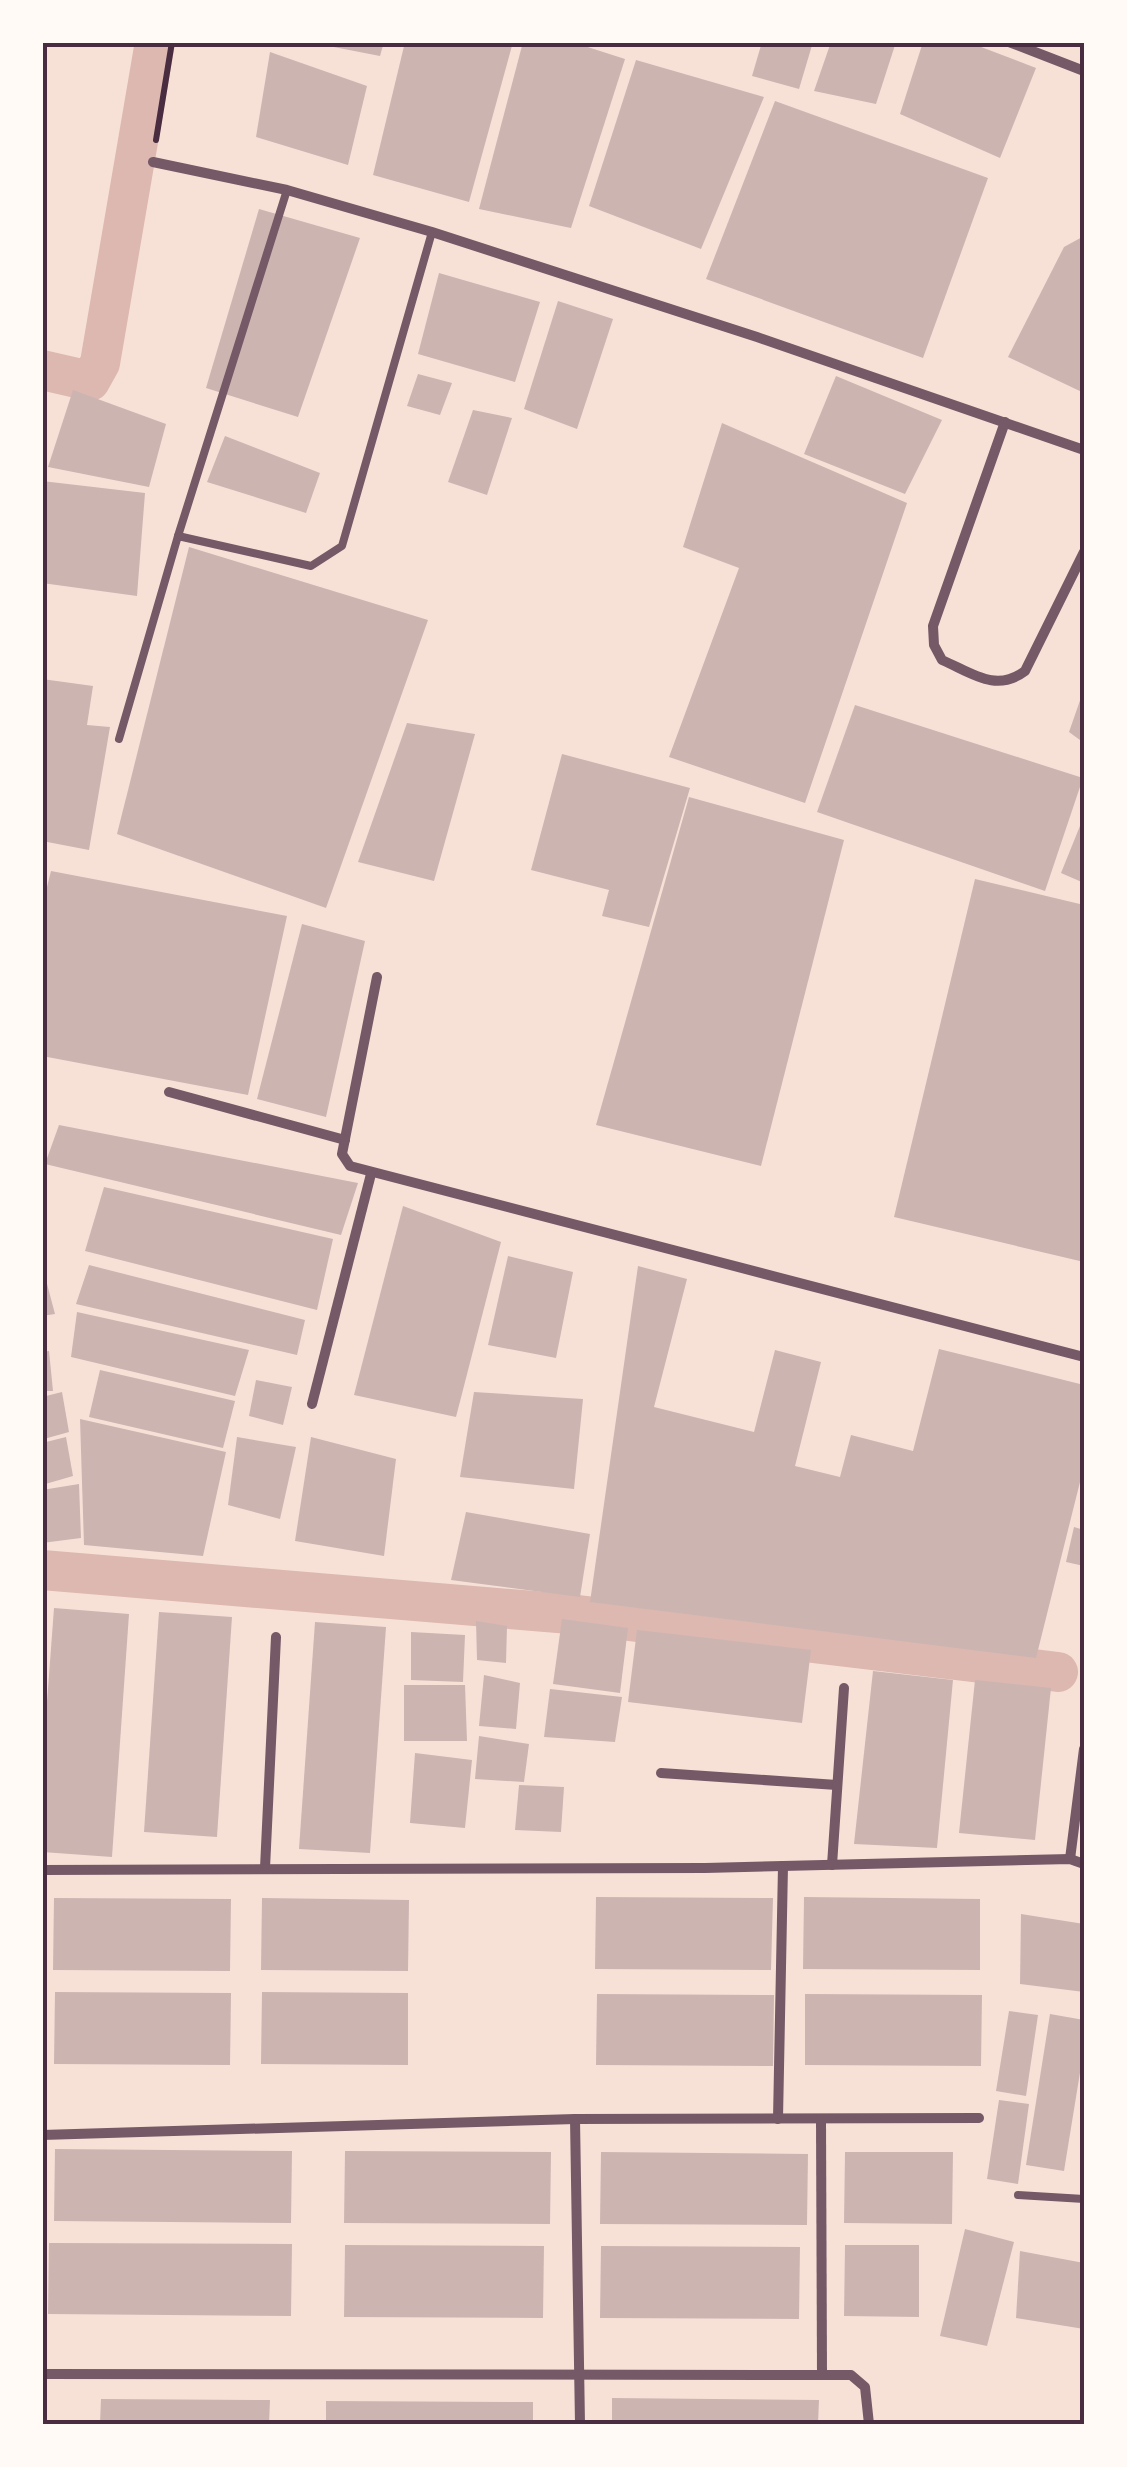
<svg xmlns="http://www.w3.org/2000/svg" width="1127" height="2467" viewBox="0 0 1127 2467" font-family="'Times New Roman',serif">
  <rect width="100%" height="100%" fill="#f7e1d7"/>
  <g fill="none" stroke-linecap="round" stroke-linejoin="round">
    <g stroke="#dcb8b0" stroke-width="40">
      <polyline points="42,370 90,381 100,363 155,42"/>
      <polyline points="42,1570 570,1614 1058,1672"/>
    </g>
  </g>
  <g fill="#ccb4b1">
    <polygon points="308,42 384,42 380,56"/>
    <polygon points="405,42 513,42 469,202 373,175"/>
    <polygon points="523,42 572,42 625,59 571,228 479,209"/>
    <polygon points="762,42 813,42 799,89 752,76"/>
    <polygon points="831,42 896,42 876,104 814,91"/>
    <polygon points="923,42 968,42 1036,68 1000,158 900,114"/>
    <polygon points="270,52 367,86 348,165 256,137"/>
    <polygon points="636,60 764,97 701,249 589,206"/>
    <polygon points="775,101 988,178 923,358 706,279"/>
    <polygon points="259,209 360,238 298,417 206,388"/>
    <polygon points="1084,236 1084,393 1008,357 1064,247"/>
    <polygon points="439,273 540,302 515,382 418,354"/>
    <polygon points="558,301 613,319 577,429 524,409"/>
    <polygon points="418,374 452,383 440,415 407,406"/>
    <polygon points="836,376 942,420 905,494 804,454"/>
    <polygon points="73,390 166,424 149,487 48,467"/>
    <polygon points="473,410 512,418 487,495 448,482"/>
    <polygon points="722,423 907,503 805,803 669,757 739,568 683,547"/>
    <polygon points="225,436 320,473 306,513 207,482"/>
    <polygon points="42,481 145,493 137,596 42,583"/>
    <polygon points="189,547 428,620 326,908 117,834"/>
    <polygon points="42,679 93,686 87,725 110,727 89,850 42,841"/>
    <polygon points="1084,689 1084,743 1069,732"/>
    <polygon points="855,705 1083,778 1045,891 817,812"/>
    <polygon points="407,723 475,734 434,881 358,862"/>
    <polygon points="562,754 690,788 649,927 602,916 609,890 531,870"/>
    <polygon points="689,797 844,840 761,1166 596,1125"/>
    <polygon points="1084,816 1084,883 1061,873"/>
    <polygon points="51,871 287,916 248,1095 42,1056 42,907"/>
    <polygon points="975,879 1084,905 1084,1262 894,1217"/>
    <polygon points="302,924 365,941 326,1117 257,1099"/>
    <polygon points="59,1125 358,1183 341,1235 45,1164"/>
    <polygon points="104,1187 333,1239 317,1310 85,1251"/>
    <polygon points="403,1206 501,1242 456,1417 354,1395"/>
    <polygon points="508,1256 573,1272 556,1358 488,1345"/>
    <polygon points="42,1265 55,1314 42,1316"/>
    <polygon points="89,1265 305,1320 297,1355 76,1304"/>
    <polygon points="638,1266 687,1279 654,1407 754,1432 775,1350 821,1362 795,1466 840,1477 851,1435 913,1451 939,1349 1084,1385 1084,1466 1036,1658 590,1602"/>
    <polygon points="77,1312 249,1350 235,1396 71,1357"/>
    <polygon points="49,1351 53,1391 42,1391 42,1352"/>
    <polygon points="100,1370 235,1401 223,1448 89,1417"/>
    <polygon points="256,1380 292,1387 283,1425 249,1416"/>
    <polygon points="62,1392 69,1432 44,1439 42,1397"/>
    <polygon points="474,1392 583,1399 574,1489 460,1477"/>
    <polygon points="80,1419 226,1452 203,1556 84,1545"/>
    <polygon points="66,1437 73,1476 42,1485 42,1443"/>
    <polygon points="237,1437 296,1447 280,1519 228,1505"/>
    <polygon points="311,1437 396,1459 384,1556 295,1541"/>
    <polygon points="79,1484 81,1538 42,1543 42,1490"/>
    <polygon points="466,1512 590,1534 580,1597 451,1580"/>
    <polygon points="1074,1527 1084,1530 1084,1566 1066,1562"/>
    <polygon points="54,1608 129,1614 112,1857 42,1852 42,1769"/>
    <polygon points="159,1612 232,1617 217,1837 144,1832"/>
    <polygon points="562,1619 628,1628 620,1693 553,1684"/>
    <polygon points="476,1621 507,1626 506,1663 477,1660"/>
    <polygon points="315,1622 386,1627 370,1853 299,1849"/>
    <polygon points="637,1630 811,1650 802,1723 628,1702"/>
    <polygon points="411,1632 465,1635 463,1682 411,1680"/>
    <polygon points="873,1671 953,1680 937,1848 854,1844"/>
    <polygon points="484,1675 520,1683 516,1729 479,1726"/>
    <polygon points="975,1680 1051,1688 1035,1840 959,1833"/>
    <polygon points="404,1685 465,1685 467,1741 404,1741"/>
    <polygon points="550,1689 622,1697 615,1742 544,1737"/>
    <polygon points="479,1736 529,1744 524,1782 475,1779"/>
    <polygon points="415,1753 472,1760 465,1828 410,1823"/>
    <polygon points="519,1785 564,1787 561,1832 515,1830"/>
    <polygon points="596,1897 773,1898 771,1970 595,1969"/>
    <polygon points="804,1897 980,1899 980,1970 803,1969"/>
    <polygon points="54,1898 231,1899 230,1971 53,1970"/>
    <polygon points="262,1898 409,1900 408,1971 261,1970"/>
    <polygon points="1021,1914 1084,1924 1084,1992 1020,1984"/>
    <polygon points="55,1992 231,1993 230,2065 54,2064"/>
    <polygon points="262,1992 408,1993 408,2065 261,2064"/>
    <polygon points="597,1994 774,1995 773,2066 596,2065"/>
    <polygon points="805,1994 982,1995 981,2066 805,2065"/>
    <polygon points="1009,2011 1038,2015 1026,2096 996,2091"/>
    <polygon points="1050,2014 1084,2020 1084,2048 1064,2171 1026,2165"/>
    <polygon points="999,2100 1029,2104 1018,2184 987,2179"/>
    <polygon points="55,2149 292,2151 291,2223 54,2221"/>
    <polygon points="345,2151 551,2152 550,2224 344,2223"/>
    <polygon points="601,2152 808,2154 807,2225 600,2224"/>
    <polygon points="845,2152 953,2152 952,2224 844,2223"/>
    <polygon points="965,2229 1014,2242 987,2346 940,2336"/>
    <polygon points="49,2243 292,2244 291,2316 48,2314"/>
    <polygon points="345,2245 544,2246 543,2318 344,2317"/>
    <polygon points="845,2245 919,2245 919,2317 844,2316"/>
    <polygon points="601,2246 800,2247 799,2319 600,2318"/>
    <polygon points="1020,2251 1084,2263 1084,2329 1016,2318"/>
    <polygon points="612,2398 819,2400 818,2424 612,2424"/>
    <polygon points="101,2399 270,2400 269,2424 100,2424"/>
    <polygon points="326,2401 533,2402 533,2424 326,2424"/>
  </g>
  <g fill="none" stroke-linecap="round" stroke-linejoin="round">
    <polyline stroke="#4a2c40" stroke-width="6" points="156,140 172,42"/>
    <g stroke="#755966" stroke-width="8">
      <polyline points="178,536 287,190"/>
      <polyline points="119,739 178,536 311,566 342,546 432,232"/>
      <polyline points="1018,2195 1084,2199"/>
    </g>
    <g stroke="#755966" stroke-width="10">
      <polyline points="1009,42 1084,71"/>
      <polyline points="153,162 287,190 432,232 757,337 1084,450"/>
      <path d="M1005 422 933 626 934 645 942 660C972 673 996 693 1025 671L1084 552"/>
      <polyline points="377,977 342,1154 350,1166 1084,1357"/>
      <polyline points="169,1092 345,1140"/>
      <polyline points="312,1404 371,1174"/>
      <polyline points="661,1773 837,1785"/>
      <polyline points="1070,1859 1084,1749"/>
      <polyline points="832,1865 844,1688"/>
      <polyline points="265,1868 276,1637"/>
      <polyline points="42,1870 705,1868 1070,1859 1084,1864"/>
      <polyline points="575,2119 580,2424"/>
      <polyline points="778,2119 783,1866"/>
      <polyline points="821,2119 822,2375"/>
      <polyline points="42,2135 575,2119 979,2118"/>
      <polyline points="42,2374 851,2375 865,2387 869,2424"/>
    </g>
  </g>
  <rect width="1127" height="2467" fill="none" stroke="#fffaf5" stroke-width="90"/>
  <rect x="45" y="45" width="1037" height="2377" fill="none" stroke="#4a2c40" stroke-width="4"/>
</svg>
